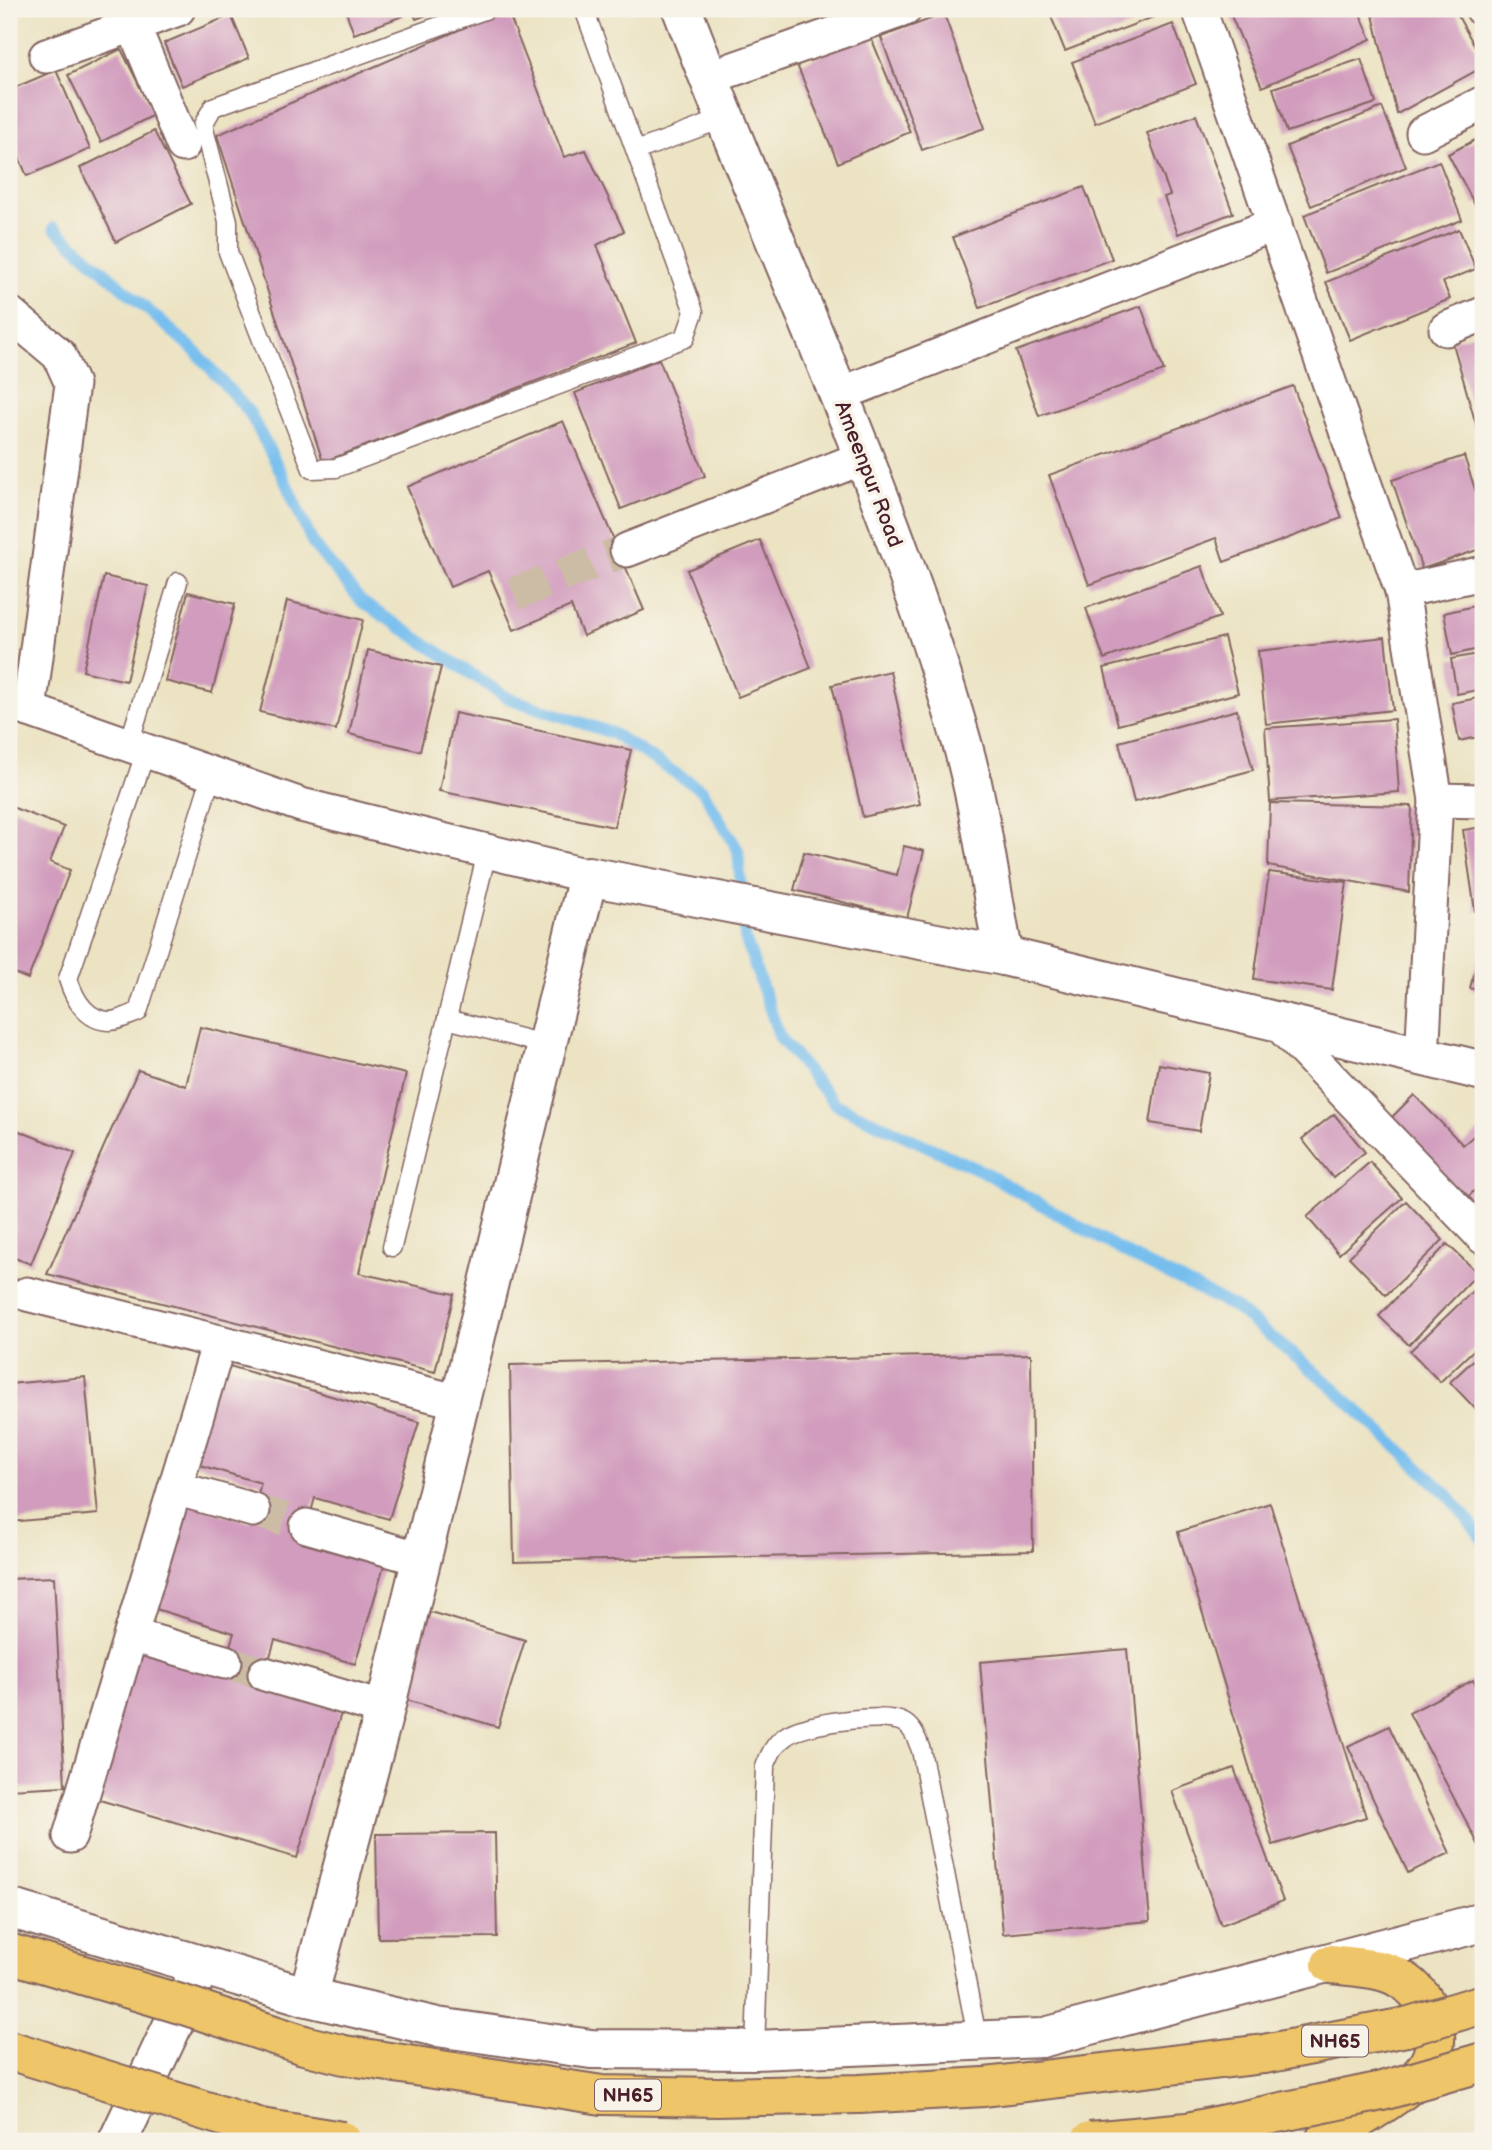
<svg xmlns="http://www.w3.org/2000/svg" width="1492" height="2150" viewBox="0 0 1492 2150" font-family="'Balsamiq Sans',sans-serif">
  <rect width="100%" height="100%" fill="#f7f3e8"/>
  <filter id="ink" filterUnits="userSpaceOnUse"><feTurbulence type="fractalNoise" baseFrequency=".0143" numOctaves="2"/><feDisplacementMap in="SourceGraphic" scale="14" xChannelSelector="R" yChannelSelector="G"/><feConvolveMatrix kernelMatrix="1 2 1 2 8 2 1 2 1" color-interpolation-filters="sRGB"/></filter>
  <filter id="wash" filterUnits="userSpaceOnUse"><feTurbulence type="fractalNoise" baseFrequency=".00686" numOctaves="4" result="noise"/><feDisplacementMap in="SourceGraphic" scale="28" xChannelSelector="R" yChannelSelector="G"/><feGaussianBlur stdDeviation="1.57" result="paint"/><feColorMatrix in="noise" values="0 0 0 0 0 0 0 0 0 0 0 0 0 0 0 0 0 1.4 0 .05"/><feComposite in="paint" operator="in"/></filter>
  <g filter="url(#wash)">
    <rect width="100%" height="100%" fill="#ece3c3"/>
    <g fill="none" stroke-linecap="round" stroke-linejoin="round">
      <polyline stroke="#76beee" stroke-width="12" points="54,228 195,351 249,412 282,474 313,544 362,602 508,698 612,733 702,790 738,850 745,938 780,1038 835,1104 984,1172 1131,1256 1234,1307 1328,1383 1448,1495 1483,1539"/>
    </g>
    <g id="blocks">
      <g fill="#d19cbd">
        <polygon points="345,9 400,9 403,16 354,34"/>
        <polygon points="412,9 443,9 416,19"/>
        <polygon points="507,9 564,157 586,150 624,231 597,245 636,343 323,462 217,135"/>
        <polygon points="1048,9 1163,9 1164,13 1065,51"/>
        <polygon points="1228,9 1358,9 1371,39 1262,87"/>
        <polygon points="1376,9 1454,9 1483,61 1483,67 1397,114 1372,11"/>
        <polygon points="944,14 985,128 922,150 881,37"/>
        <polygon points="231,15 249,58 182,86 164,43"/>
        <polygon points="1173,24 1196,84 1095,123 1072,62"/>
        <polygon points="870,35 910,132 838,163 797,65"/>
        <polygon points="121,49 154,115 101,142 68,75"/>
        <polygon points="1361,59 1376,103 1287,132 1273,88"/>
        <polygon points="56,70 90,149 27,176 9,134 9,90"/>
        <polygon points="1382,107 1406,167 1311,206 1287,146"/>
        <polygon points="1196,115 1233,213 1178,234 1164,197 1170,195 1147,133"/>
        <polygon points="154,131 191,204 116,242 80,168"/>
        <polygon points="1483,136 1483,200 1475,205 1448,154"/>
        <polygon points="1439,161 1462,220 1326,273 1304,215"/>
        <polygon points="1084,187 1112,259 980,308 953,237"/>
        <polygon points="1459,229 1476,269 1443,282 1450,299 1350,340 1326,282"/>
        <polygon points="1141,306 1164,371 1039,416 1016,351"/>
        <polygon points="1483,332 1483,426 1477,428 1452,340"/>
        <polygon points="659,359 705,476 621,509 575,393"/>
        <polygon points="1293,386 1342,518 1224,562 1216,538 1089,585 1049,475"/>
        <polygon points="563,421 644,610 583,636 571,606 514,630 488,571 450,587 407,487"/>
        <polygon points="1483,453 1483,477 1476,456"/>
        <polygon points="1464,456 1483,513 1483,548 1422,569 1392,480"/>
        <polygon points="760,540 811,668 738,697 687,570"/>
        <polygon points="1202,566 1220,617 1104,659 1086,608"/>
        <polygon points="104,576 148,586 126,681 83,671"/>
        <polygon points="188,592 235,604 212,693 165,681"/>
        <polygon points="287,601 363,620 336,730 260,712"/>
        <polygon points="1483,604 1483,648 1452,655 1444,613"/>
        <polygon points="1224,637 1238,693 1118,725 1104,668"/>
        <polygon points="1385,637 1393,710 1266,724 1258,651"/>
        <polygon points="368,650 441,667 420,751 349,734"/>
        <polygon points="1483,653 1483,689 1457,694 1451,659"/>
        <polygon points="890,671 920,804 863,817 832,685"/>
        <polygon points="1483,697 1483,736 1459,741 1452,703"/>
        <polygon points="1237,710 1253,770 1134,802 1119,742"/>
        <polygon points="455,713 631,750 614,827 439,791"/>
        <polygon points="1394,719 1399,792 1270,801 1265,728"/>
        <polygon points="1270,803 1412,806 1409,892 1268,866"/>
        <polygon points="9,806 64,827 50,862 70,870 28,979 9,971"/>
        <polygon points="1483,827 1483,910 1475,911 1463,830"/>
        <polygon points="904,846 924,851 907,918 794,890 804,852 897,875"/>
        <polygon points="1269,872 1347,882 1332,990 1254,979"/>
        <polygon points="1483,940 1483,992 1470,988"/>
        <polygon points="200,1027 406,1074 359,1273 454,1294 435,1372 47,1274 138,1070 186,1086"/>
        <polygon points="1159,1064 1209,1073 1199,1131 1150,1123"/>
        <polygon points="1414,1095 1463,1145 1478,1132 1483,1137 1483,1182 1465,1200 1388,1121"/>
        <polygon points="1334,1114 1365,1152 1333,1178 1302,1139"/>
        <polygon points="9,1127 75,1153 31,1264 9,1256"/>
        <polygon points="1370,1162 1402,1198 1339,1254 1307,1217"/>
        <polygon points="1406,1201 1443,1240 1386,1295 1349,1257"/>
        <polygon points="1447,1244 1478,1273 1409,1345 1379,1316"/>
        <polygon points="1483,1281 1483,1341 1440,1382 1410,1351"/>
        <polygon points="1483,1351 1483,1417 1450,1382"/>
        <polygon points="1031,1354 1033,1551 514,1562 510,1365"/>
        <polygon points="216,1362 419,1422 389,1519 315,1498 302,1543 384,1566 355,1664 275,1640 261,1686 342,1710 297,1858 86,1796 131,1646 225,1662 234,1633 143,1605 175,1500 250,1522 261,1483 186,1461"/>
        <polygon points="85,1377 98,1514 9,1522 9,1384"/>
        <polygon points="1270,1503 1366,1817 1273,1845 1178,1532"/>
        <polygon points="54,1577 65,1786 9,1789 9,1579"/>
        <polygon points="430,1612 525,1640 498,1727 403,1699"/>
        <polygon points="1127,1649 1150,1921 1003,1934 980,1662"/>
        <polygon points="1473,1680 1483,1698 1483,1853 1409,1713"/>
        <polygon points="1389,1726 1450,1853 1408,1873 1348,1746"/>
        <polygon points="1234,1768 1283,1901 1221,1925 1172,1791"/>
        <polygon points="495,1833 497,1937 378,1938 376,1834"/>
      </g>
    </g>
  </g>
  <g filter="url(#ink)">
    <use href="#blocks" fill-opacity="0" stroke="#836460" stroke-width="2"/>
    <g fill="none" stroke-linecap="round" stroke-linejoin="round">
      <g stroke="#ccbca5" stroke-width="33" stroke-dasharray="33 17" stroke-linecap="butt">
        <polyline points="514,594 627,550"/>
        <polyline points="253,1510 307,1526"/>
        <polyline points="225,1662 265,1674"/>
      </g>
      <defs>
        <g id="service">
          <polyline points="487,9 213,107 203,125 228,221 228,252 312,469 336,468 685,338 694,312 584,9"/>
          <polyline points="636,151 725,118"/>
          <polyline points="129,744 178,582"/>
          <path d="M146 751 68 979C74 998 86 1021 110 1021 118 1021 130 1015 138 1012L212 774"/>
          <polyline points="447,1019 547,1045"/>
          <polyline points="392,1247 487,852"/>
          <path d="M755 2050 765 1767C770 1754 774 1744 786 1736 803 1723 885 1712 904 1723 914 1729 917 1740 921 1750L978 2042"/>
        </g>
        <g id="minor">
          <polyline points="1199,9 1402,591 1436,800 1422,1057"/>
          <polyline points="1483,9 1483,10"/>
          <polyline points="133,25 183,145"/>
          <polyline points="46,56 178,9"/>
          <polyline points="708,78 905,9"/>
          <polyline points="1423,133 1483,103"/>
          <polyline points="9,313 59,355 72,384 29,710"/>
          <polyline points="1446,329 1483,314"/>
          <polyline points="838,395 1275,224"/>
          <polyline points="627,550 862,458"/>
          <polyline points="1402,591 1483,573"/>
          <polyline points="9,703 301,805 588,876"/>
          <polyline points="1436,800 1483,801"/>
          <polyline points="1276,1021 1483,1237"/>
          <polyline points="27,1294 460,1402"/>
          <polyline points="175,1488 253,1510"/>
          <polyline points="307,1526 421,1559"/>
          <polyline points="131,1635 225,1662"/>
          <polyline points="265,1674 385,1709"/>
          <polyline points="70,1836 219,1342"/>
        </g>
        <g id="tertiary">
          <path d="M682 9C775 254 891 491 962 743 981 810 990 887 1004 956"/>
          <polyline points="9,1908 308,1997 437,2027 591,2049 755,2050 1041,2038 1483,1922"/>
          <polyline points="308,1997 385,1709 588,876 1004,956 1483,1071"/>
          <polyline points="118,2141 196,1976"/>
        </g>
        <path id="primary" d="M1324 2141C1353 2122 1387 2104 1414 2081 1450 2051 1437 1999 1399 1978 1380 1967 1352 1967 1331 1964"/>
        <polyline id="trunk" points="1264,2054 1406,2027"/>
      </defs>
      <use href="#service" stroke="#836460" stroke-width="21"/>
      <use href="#minor" stroke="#836460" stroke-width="37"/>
      <use href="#tertiary" stroke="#836460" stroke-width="42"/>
      <use href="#primary" stroke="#836460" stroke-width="42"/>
      <use href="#trunk" stroke="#836460" stroke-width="42"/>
      <use href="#service" stroke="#fff" stroke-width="18"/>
      <use href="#minor" stroke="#fff" stroke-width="33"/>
      <use href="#tertiary" stroke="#fff" stroke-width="38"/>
      <use href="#primary" stroke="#eec569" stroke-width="38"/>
      <use href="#trunk" stroke="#eec569" stroke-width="38"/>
      <defs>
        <g id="trunk-bridge">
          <polyline points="9,1953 187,2006 304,2045 344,2055 602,2095 718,2097 859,2094 984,2087 1264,2054"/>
          <polyline points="1406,2027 1483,2004"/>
          <polyline points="9,2050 261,2128 342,2141"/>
          <polyline points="1090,2141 1187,2132 1382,2091 1483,2062"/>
        </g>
      </defs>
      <use href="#trunk-bridge" stroke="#836460" stroke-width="42" stroke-linecap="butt"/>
      <use href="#trunk-bridge" stroke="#eec569" stroke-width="38"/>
    </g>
  </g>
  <g text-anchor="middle" stroke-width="7" stroke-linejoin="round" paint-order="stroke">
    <g fill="#f7f3e8" stroke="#7e5f64" stroke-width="2">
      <rect x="1302" y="2025.5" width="66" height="31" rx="5"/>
      <rect x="595" y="2079.5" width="66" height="31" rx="5"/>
    </g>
    <g font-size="19" font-weight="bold" fill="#4a1f2b">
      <text x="1335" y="2048">NH65</text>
      <text x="628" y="2102">NH65</text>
    </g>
    <g font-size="21" fill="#4a1f2b" stroke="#f7f3e8">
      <text transform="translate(869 474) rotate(69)" y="7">Ameenpur Road</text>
    </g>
  </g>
  <rect width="1492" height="2150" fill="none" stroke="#f7f3e8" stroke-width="35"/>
</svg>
